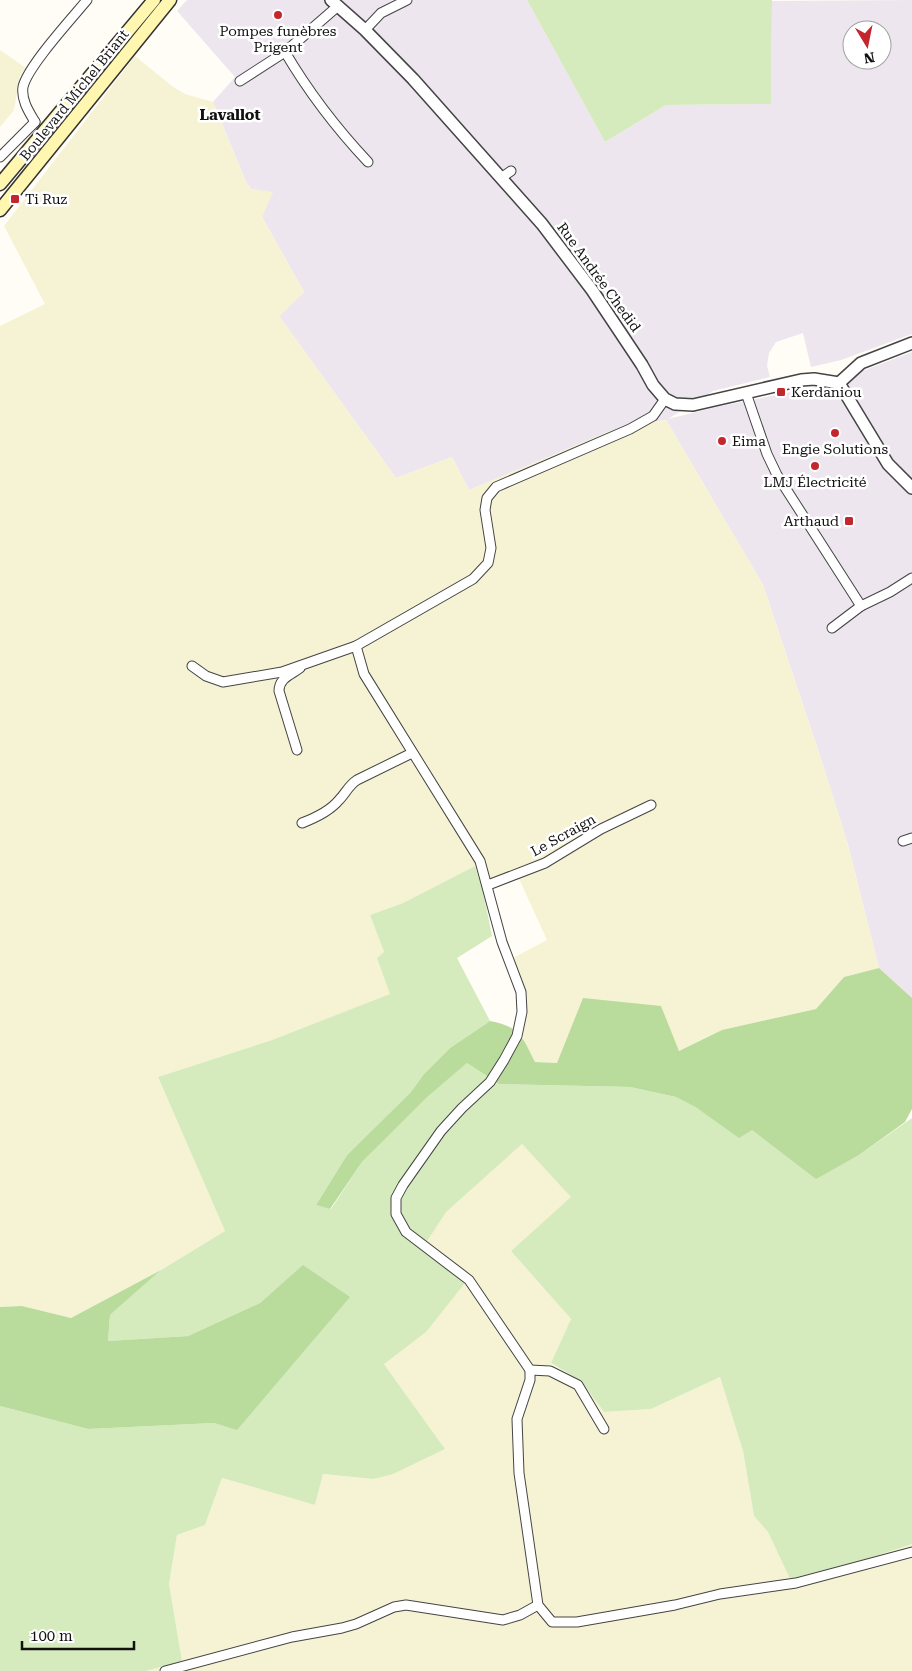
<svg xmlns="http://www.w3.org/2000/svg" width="912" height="1671" viewBox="0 0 912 1671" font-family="'Roboto Serif',serif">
  <rect width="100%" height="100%" fill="#fffdf5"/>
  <path fill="#eee6ef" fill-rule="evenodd" d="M187 0H527L605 142 666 105 771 104 772 1 912 0V334L841 360 811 367 803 333 776 342 769 353 767 366 770 377 713 391 668 419 721 406 826 385 912 352V998L879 968 848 845 822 762 763 585 666 420 620 427 469 490 452 457 396 478 279 316 304 292 262 217 261 191 251 189 246 182 213 102 235 77 177 11ZM852 30H882V60H852Z"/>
  <g fill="#f6f3d4">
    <polygon points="0,50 26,68 20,76 14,110 0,127"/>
    <polygon points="135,56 172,86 185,94 213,102 246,182 251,189 273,192 262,217 304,292 279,316 396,478 452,457 469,490 620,427 666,420 763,585 822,762 848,845 879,968 844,977 816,1009 722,1030 679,1051 557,1063 535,1062 522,1036 525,1023 527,998 513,958 547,940 515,870 481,886 475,866 403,903 370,915 384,952 378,958 391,994 272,1040 158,1077 225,1231 161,1270 71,1318 22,1306 0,1307 0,326 45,304 4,226"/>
    <polygon points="522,1144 572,1197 511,1251 571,1319 551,1364 581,1381 604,1412 651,1409 720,1377 743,1451 754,1516 768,1532 790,1579 873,1557 912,1544 912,1671 146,1671 182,1661 169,1584 177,1535 205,1525 222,1478 315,1505 323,1474 373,1479 445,1449 384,1364 422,1249 445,1212"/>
  </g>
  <g fill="#d5ebbd">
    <polygon points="527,0 772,0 771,104 666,105 605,142"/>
    <polygon points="475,866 483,891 492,936 457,958 490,1021 450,1048 424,1074 410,1093 347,1155 316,1205 331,1209 362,1162 427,1096 467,1063 499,1084 630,1087 676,1097 697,1108 752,1130 816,1178 859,1155 912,1118 912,1544 873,1557 790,1579 768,1532 754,1516 743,1451 720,1377 651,1409 604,1412 581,1381 551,1363 571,1319 511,1251 571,1197 522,1144 446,1212 422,1249 465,1283 426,1332 384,1364 445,1449 393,1474 373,1479 323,1474 315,1505 222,1478 205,1525 177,1535 169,1584 182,1661 146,1671 0,1671 0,1406 88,1429 214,1423 237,1429 303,1266 260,1303 188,1336 108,1341 110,1315 161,1270 225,1231 158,1077 272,1040 390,994 377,958 384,952 370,915 403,903"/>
  </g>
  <g fill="#b9dc9c">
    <path d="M879 968 912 998V1109L905 1122 859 1155 816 1179 752 1130 739 1138 697 1108 676 1097 630 1087 499 1084 467 1063 427 1097 362 1162 330 1209 316 1205 347 1155 410 1093 424 1074 450 1048 490 1021C520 1027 522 1036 535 1062L557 1063 583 998 661 1006 679 1051 722 1030 816 1009 844 977Z"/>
    <polygon points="303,1265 350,1297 237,1430 214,1423 88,1429 0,1406 0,1307 22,1306 71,1318 161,1270 110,1315 108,1341 188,1336 260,1303"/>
  </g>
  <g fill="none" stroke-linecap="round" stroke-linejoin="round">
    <defs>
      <g id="minor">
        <polyline points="365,30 381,13 407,0"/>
        <path d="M285 52C308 91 337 129 368 162"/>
        <polyline points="240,81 285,52 338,6"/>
        <path d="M35 122C29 112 21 100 23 87 27 67 73 17 87 0"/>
        <polyline points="0,157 35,122"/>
        <polyline points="501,178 511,171"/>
        <polyline points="746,393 767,454 777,475 861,606 890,592 912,578"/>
        <polyline points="665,399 653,416 630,429 496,487 487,498 485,510 491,548 488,563 473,579 356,646 364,674 480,861 502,942 521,992 522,1012 517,1036 504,1060 490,1082 462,1108 441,1131 403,1185 396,1198 396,1214 406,1232 469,1280 530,1370 530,1380 517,1419 519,1473 538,1605 552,1622 577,1622 675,1605 720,1594 796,1583 912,1552"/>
        <polyline points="832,628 861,606"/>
        <polyline points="192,666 206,676 223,682 282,672 356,646"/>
        <path d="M297 750 279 691C279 678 291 675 300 668"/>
        <path d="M302 823C315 818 330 811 339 800 346 793 348 786 357 780L412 753"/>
        <polyline points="903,841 912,838"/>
        <polyline points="488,885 545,863 601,829 651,805"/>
        <polyline points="530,1370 550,1371 578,1385 604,1429"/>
        <polyline points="165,1671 292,1637 342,1628 356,1624 394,1607 406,1605 503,1620 520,1615 538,1605"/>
      </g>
      <g id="tertiary">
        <polyline points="331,0 365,30 413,79 542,224 592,290 642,365 653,385 665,399 675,404 693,405 801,380 814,379 839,383"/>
        <polyline points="839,383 888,464 912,488"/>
        <polyline points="839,383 861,363 912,343"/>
      </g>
      <g id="secondary">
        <polyline points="0,184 154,0"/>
        <polyline points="0,210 170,0"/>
      </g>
    </defs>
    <use href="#minor" stroke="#444" stroke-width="11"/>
    <use href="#tertiary" stroke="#444" stroke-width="14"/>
    <use href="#secondary" stroke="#333" stroke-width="15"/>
    <use href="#minor" stroke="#fff" stroke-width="9"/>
    <use href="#tertiary" stroke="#fff" stroke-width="11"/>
    <use href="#secondary" stroke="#fff6b0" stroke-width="12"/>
  </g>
  <g fill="#c4262e" stroke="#fff" stroke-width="2">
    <circle cx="278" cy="15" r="5"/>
    <rect x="10" y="194" width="10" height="10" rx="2.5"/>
    <rect x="776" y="387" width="10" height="10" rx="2.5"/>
    <circle cx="835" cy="433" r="5"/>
    <circle cx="722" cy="441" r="5"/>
    <circle cx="815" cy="466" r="5"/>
    <rect x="844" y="516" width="10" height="10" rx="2.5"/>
  </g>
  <g text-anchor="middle" stroke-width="5" stroke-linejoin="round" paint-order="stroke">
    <g font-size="14" fill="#111" stroke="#fff">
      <text x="278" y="36">Pompes funèbres<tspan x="278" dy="16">Prigent</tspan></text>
      <text x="25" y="204" text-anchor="start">Ti Ruz</text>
      <text x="791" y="397" text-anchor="start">Kerdaniou</text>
      <text x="732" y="446" text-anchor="start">Eima</text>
      <text x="835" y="454">Engie Solutions</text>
      <text x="815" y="487">LMJ Électricité</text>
      <text x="839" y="526" text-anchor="end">Arthaud</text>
    </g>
    <g font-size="14" fill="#111" stroke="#fff">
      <text transform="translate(74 95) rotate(-51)" y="5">Boulevard Michel Briant</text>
      <text transform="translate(599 277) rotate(54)" y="5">Rue Andrée Chedid</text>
      <text transform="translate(563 835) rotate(-29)" y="5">Le Scraign</text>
    </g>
    <g font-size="15" font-weight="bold" fill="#111" stroke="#fff">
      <text x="230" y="120">Lavallot</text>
    </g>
  </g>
  <g transform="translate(867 45) rotate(170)"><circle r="24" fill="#ffffff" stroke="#a0a0a0"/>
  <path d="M0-4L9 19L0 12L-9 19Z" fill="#c4262e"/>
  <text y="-8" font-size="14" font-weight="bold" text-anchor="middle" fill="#111111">N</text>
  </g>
  <path d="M22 1641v8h112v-8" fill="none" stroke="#111111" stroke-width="2.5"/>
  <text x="30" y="1641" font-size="15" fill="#111111" stroke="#ffffff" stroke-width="4" paint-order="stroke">100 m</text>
</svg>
